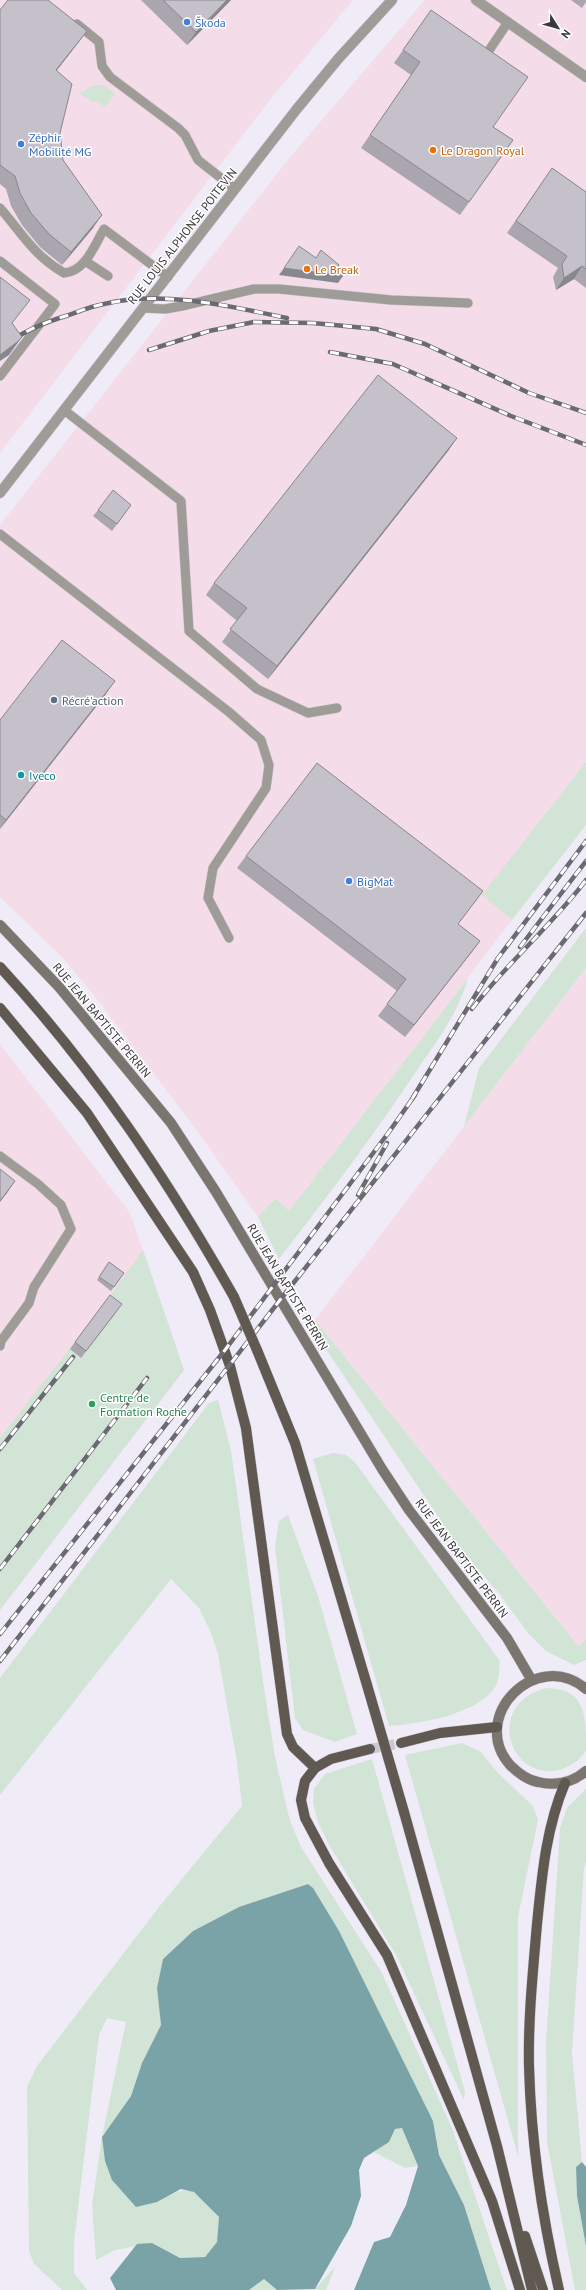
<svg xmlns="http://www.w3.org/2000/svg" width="586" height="2290" viewBox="0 0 586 2290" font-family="'PT Sans',sans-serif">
<rect width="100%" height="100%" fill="#efecf7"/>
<g fill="#f4dce8">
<polygon points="0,0 353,0 269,101 0,453"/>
<polygon points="425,0 586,0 586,762 483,895 512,920 289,1211 276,1198 258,1217 195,1128 93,994 62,957 0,897 0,525 291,156"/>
<polygon points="586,968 586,1639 579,1647 315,1320"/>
<polygon points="0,1044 130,1213 184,1370 0,1610"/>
</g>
<g fill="#d2e4d6">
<polygon points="100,85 104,85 115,94 105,107 96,100 93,102 80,94 90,87"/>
<polygon points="586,762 586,825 512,920 482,895"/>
<polygon points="586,928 586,968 464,1126 479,1068"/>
<path d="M468,978C459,1012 437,1041 417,1070C374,1135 327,1197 279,1259L258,1217L276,1198L289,1211Z"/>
<polygon points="143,1250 184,1370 0,1610 0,1438 106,1302"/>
<polygon points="315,1320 579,1647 586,1639 586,1660 574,1665 546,1651 528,1633 501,1596 456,1543 317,1336"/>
<path d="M218,1400L231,1450L265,1695L275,1757L290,1821L301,1847L382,1973L452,2128L507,2290H491L464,2205L439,2155L433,2121L308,1884L239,1907L193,1931L163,1959L157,1988L161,2025L142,2063L131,2096L102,2137L157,2202C194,2182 191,2188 219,2217L217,2242L205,2257L180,2258L152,2243L115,2250L96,2260L92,2205L102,2137L126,2022L107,2018L99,2035L74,2241V2273L87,2290H62L34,2264L29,2251L27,2087L37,2066L159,1907L242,1806L237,1762L218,1654L211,1633L199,1608L171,1579L0,1795V1678L209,1403Z"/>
<path d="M333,1453L346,1455L354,1461L500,1661C499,1671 500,1682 493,1690C473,1715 419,1724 389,1726L313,1459Z"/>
<polygon points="288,1515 318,1596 357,1734 335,1742 303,1730 295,1718 275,1546 279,1521"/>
<path d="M547,1688C586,1689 586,1715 586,1751C580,1760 570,1767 559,1770C507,1781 485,1702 547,1688Z"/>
<polygon points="462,1743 481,1752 498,1773 533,1806 538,1820 518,1917 518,2156 405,1755"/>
<polygon points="372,1759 465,2092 464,2100 396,1955 328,1843 318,1822 313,1803 314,1789 325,1774"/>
<polygon points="586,1789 586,1862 584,1868 572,2053 582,2162 576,2167 577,2196 586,2246 586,2290 575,2290 547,2142 546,2042 560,1828 567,1808"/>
<polygon points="402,2128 418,2166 405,2168 374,2152 389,2142 395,2129"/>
<polygon points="335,2267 326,2290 313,2290 315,2289"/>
<polygon points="264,2279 277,2290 249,2290"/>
</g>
<g fill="#7aa3a7">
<polygon points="308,1884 313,1888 339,1931 433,2121 439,2155 464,2205 491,2290 354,2290 374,2242 390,2237 406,2205 418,2166 402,2128 395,2129 389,2142 364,2158 359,2170 361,2196 351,2226 315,2289 277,2290 264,2279 249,2290 116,2290 110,2278 137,2244 152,2243 180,2258 205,2257 217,2242 219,2217 194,2192 181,2189 157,2202 136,2207 112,2180 105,2161 102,2137 131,2096 142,2063 161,2025 157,1988 163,1959 193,1931 239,1907"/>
<polygon points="582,2162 586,2167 586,2246 577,2196 576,2167"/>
</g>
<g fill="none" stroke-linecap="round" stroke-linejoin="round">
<polyline stroke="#cbc8d2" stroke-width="10" stroke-dasharray="10 5" stroke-linecap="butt" points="370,1749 401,1743"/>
<defs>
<g id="service">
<polyline points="77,24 99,42 102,66 110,77 178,128 185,135 198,160 235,189"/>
<polyline points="488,52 508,22"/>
<path d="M0,208C22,233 33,255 64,273C86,271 94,246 104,229L168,277"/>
<polyline points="0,261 55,304 0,376"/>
<polyline points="85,261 108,276"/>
<polyline points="143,308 165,309 182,306 254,289 279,289 391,300 468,303"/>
<polyline points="64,410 181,501 189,631 257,689 308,713 337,708"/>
<polyline points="0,534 229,712 261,740 269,765 266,788 213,868 208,898 229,938"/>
<polyline points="0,1156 38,1184 61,1205 71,1229 34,1287 29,1303 1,1341 0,1346"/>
</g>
<polyline id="minor" points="476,0 586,77"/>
<polyline id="tertiary" points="0,493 296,110 338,59 392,0"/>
<g id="secondary">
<polyline points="0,925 59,987 171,1123 216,1192 382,1469 409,1510 507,1638 531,1679"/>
<path d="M586,1689C536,1647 468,1717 510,1765C518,1773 527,1780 538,1782C555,1786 572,1783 586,1771"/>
</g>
<g id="primary">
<path d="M0,967C94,1069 166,1177 234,1297"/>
<polyline points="0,1008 87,1113 193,1272 210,1310 230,1366 246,1428 287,1734 293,1747 315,1768"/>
<polyline points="257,1350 295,1443 367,1685"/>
<polyline points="401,1743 440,1733 497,1727"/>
<polyline points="370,1749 331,1759 315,1768 305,1781 301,1800 305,1818 329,1863 387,1955 492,2201 520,2290"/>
<polyline points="404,1812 497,2146 532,2290"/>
<polyline points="525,2236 543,2290"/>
<path d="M559,2290C542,2217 531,2141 529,2066C528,2019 533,1971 537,1924C542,1875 546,1828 565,1783"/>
</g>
</defs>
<use href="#service" stroke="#cbc8d2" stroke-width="10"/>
<use href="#minor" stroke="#cbc8d2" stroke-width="11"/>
<use href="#tertiary" stroke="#cbc8d2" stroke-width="11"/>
<use href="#secondary" stroke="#cbc8d2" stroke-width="11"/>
<use href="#primary" stroke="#cbc8d2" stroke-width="11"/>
<use href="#service" stroke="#9f9c98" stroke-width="9"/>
<use href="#minor" stroke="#9f9c98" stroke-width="10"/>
<use href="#tertiary" stroke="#9f9c98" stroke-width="10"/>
<use href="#secondary" stroke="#7a756f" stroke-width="10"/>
<use href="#primary" stroke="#5f5952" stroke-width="10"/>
<defs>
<g id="rail">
<path d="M11,341C28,329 49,321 69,315C80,311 92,306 104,304C164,290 228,306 287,318"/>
<polyline points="149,350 209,331 254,322 313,323 376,329 425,344 529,393 586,413"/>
<polyline points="330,352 393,364 511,416 586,445"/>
<polyline points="520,947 586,861"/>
<path d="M472,1009C507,963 551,926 586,880"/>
<polyline points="412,1099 498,958 586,841"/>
<polyline points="358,1195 387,1143"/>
<polyline points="0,1449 73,1357"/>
<polyline points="0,1569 147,1378"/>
<polyline points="0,1634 225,1350 389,1132 415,1095"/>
<polyline points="0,1661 280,1300 586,913"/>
</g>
</defs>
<use href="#rail" stroke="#6c6a71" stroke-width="4.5"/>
<use href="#rail" stroke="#fff" stroke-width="3" stroke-dasharray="9" stroke-linecap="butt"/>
<defs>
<g id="primary-bridge">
<polyline points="234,1297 257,1350"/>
<polyline points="367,1685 404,1812"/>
</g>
</defs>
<use href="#primary-bridge" stroke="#cbc8d2" stroke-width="11" stroke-linecap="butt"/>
<use href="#primary-bridge" stroke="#5f5952" stroke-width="10"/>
</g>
<g fill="#a9a6af">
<polygon points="141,0 231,0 187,45"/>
<polygon points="571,0 586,0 586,2 582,8"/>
<polygon points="0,10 87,31 78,43 56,71 60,133 63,160 93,228 62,265 40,247 22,225 11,206 6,189 0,184"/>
<polygon points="431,10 493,127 513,140 460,215 361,148 411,75 394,63"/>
<polygon points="552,168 586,192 586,288 574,279 556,290 553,277 558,268 507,233"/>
<polygon points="457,438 448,451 268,679 222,642 237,621 206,595 214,583"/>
<polygon points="98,510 126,512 112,531 93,516"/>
<polygon points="106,694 0,829 0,720"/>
<polygon points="246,856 483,891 458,924 480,941 471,953 405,1037 378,1016 397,991 237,868"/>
<polygon points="109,1262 124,1273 111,1291 97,1280"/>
<polygon points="117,1311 81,1358 70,1349 75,1342"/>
</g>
<g fill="#89878e">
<polygon points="227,0 231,0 187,45 196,32"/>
<polygon points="87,31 78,43 47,83 56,70"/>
<polygon points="102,215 93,228 62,265 71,252"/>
<polygon points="582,266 574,279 556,290 564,278"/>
<polygon points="284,268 343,276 338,283 279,275"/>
<polygon points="22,337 9,355 0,361 0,355"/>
<polygon points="457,438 448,451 268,679 277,666"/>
<polygon points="115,681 106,694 0,829 6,820"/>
<polygon points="480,941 471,953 405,1037 414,1025"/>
<polygon points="15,1181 7,1193 0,1202 0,1201"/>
</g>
<g fill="#c4c1cb" stroke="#89878e">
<polygon points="8,0 48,0 87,31 56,70 72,84 60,133 63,160 102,215 71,252 49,234 31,213 20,193 15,176 0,165 0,10"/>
<polygon points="163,0 227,0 196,32"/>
<polygon points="431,10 528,77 493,127 513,140 469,202 370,135 420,62 403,50"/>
<polygon points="552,168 586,192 586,269 582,266 564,278 562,264 567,256 516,221"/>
<polygon points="299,246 316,258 321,250 339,265 335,271 343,276 284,268"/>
<polygon points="0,277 30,300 12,323 22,337 17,342 0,355"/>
<polygon points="378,375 457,438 277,666 230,629 247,608 214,583"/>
<polygon points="113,490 131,505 117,524 98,510"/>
<polygon points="62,640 115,681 6,820 0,815 0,720"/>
<polygon points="317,763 483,891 458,924 480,941 414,1025 387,1004 406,979 246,856"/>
<polygon points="0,1169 15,1181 0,1201"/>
<polygon points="109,1262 124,1273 114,1287 99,1277"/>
<polygon points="110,1295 122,1304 86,1351 75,1342"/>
</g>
<g fill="#3f7fe0" stroke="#fff" stroke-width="1.5">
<circle cx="187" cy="22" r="4"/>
<circle cx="21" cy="144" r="4"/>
<circle cx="349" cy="881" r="4"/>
</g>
<g fill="#e8710a" stroke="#fff" stroke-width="1.5">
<circle cx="433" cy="150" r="4"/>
<circle cx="307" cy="269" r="4"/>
</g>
<circle fill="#5c6f8a" stroke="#fff" stroke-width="1.5" cx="54" cy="700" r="4"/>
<circle fill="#0f9aa8" stroke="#fff" stroke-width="1.5" cx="21" cy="775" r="4"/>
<circle fill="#2e9e5b" stroke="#fff" stroke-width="1.5" cx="92" cy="1404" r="4"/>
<g text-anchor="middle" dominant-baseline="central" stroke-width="3" stroke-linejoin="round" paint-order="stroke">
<g font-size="12" fill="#366cbe" stroke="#fff" text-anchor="start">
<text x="195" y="22">Škoda</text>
<text x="29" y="137">Zéphir<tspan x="29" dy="14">Mobilité MG</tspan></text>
<text x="357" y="881">BigMat</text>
</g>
<g font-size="12" fill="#c56008" stroke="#fff" text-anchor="start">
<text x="441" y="150">Le Dragon Royal</text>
<text x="315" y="269">Le Break</text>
</g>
<g font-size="12" fill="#3a383d" stroke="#fff">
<text transform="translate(182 236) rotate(-52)">RUE LOUIS ALPHONSE POITEVIN</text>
<text transform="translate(102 1020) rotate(50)">RUE JEAN BAPTISTE PERRIN</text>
<text transform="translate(288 1287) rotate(59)">RUE JEAN BAPTISTE PERRIN</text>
<text transform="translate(462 1558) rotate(53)">RUE JEAN BAPTISTE PERRIN</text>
</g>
<g font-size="12" fill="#4e5e75" stroke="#fff" text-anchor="start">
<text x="62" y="700">Récré'action</text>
</g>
<g font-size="12" fill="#0d838f" stroke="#fff" text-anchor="start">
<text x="29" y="775">Iveco</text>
</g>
<g font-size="12" fill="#27864d" stroke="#fff" text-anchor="start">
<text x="100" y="1397">Centre de<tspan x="100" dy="14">Formation Roche</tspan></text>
</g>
</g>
<g transform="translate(558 28) rotate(127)" stroke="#ffffff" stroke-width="3" paint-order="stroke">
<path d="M0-3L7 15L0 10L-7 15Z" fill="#3a383d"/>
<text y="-6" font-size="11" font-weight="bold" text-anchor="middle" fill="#3a383d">N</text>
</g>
</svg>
